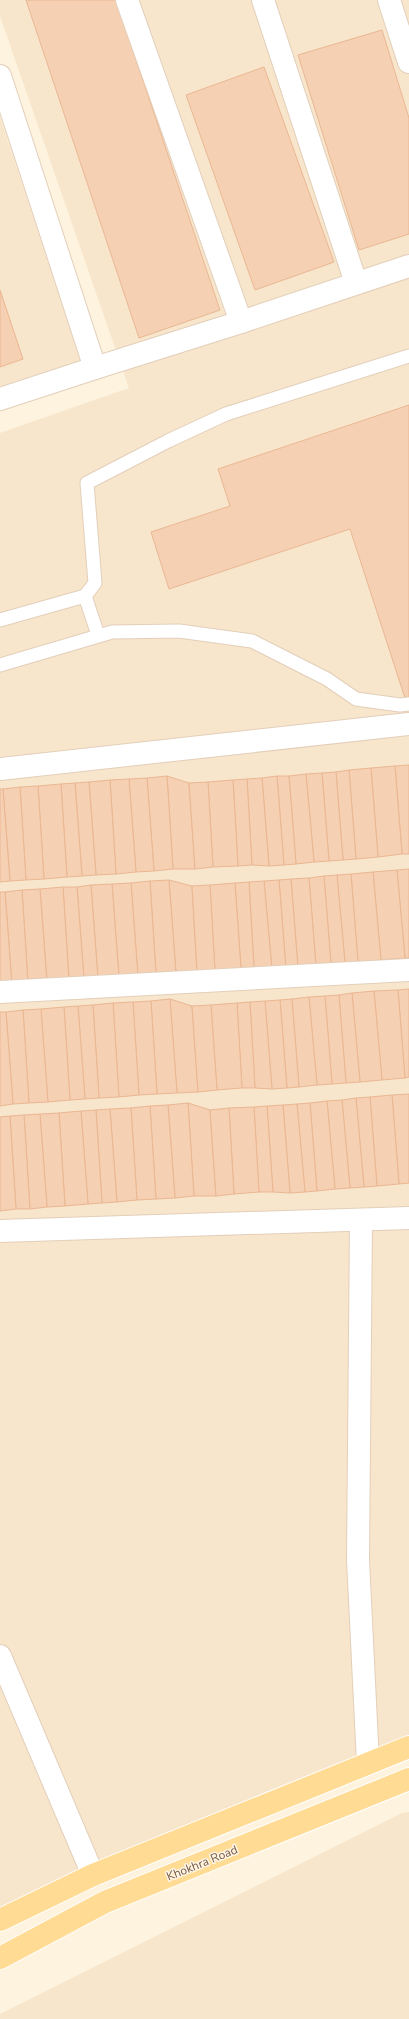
<svg xmlns="http://www.w3.org/2000/svg" width="409" height="2019" viewBox="0 0 409 2019" font-family="'Nunito Sans',sans-serif">
<rect width="100%" height="100%" fill="#fef3de"/>
<g fill="#f7e5cc">
<polygon points="0,0 409,0 409,1739 0,1916 0,433 129,388 0,16"/>
<polygon points="0,117 81,361 0,388"/>
<polygon points="409,1812 409,2019 0,2019 0,2014 402,1813"/>
</g>
<g fill="#f6d0b3" stroke="#eab792">
<polygon points="26,0 116,0 220,310 139,338"/>
<polygon points="382,30 409,118 409,234 359,250 298,55"/>
<polygon points="264,67 334,262 255,290 186,95"/>
<polygon points="0,290 23,359 0,367"/>
<polygon points="409,405 409,697 405,698 350,529 169,589 151,532 230,506 218,469"/>
<polygon points="409,765 409,854 402,854 395,766"/>
<polygon points="395,766 402,854 378,857 371,768"/>
<polygon points="371,768 378,857 356,859 349,770"/>
<polygon points="349,770 356,859 343,860 336,772"/>
<polygon points="336,772 343,860 329,861 322,773"/>
<polygon points="322,773 329,861 314,862 306,774"/>
<polygon points="306,774 314,862 296,864 289,776"/>
<polygon points="167,776 189,783 195,869 173,869"/>
<polygon points="167,776 173,869 154,871 147,778"/>
<polygon points="277,776 289,776 296,864 284,865"/>
<polygon points="277,776 284,865 269,866 262,778"/>
<polygon points="147,778 154,871 136,872 129,779"/>
<polygon points="262,778 269,866 252,865 247,779"/>
<polygon points="129,779 136,872 116,874 110,780"/>
<polygon points="247,779 252,865 238,866 233,780"/>
<polygon points="110,780 116,874 96,875 89,782"/>
<polygon points="233,780 238,866 213,867 208,782"/>
<polygon points="89,782 96,875 82,876 75,783"/>
<polygon points="208,782 213,867 195,869 189,783"/>
<polygon points="75,783 82,876 67,877 61,784"/>
<polygon points="61,784 67,877 44,879 38,786"/>
<polygon points="38,786 44,879 26,880 20,787"/>
<polygon points="20,787 26,880 10,881 3,789"/>
<polygon points="0,789 3,789 10,881 0,882"/>
<polygon points="409,869 409,958 405,958 397,870"/>
<polygon points="397,870 405,958 381,960 373,872"/>
<polygon points="373,872 381,960 358,962 351,874"/>
<polygon points="351,874 358,962 345,963 337,875"/>
<polygon points="337,875 345,963 331,964 324,876"/>
<polygon points="324,876 331,964 316,966 309,878"/>
<polygon points="309,878 316,966 298,968 291,879"/>
<polygon points="291,879 298,968 286,969 279,880"/>
<polygon points="169,880 192,886 197,972 176,973"/>
<polygon points="169,880 176,973 156,974 150,881"/>
<polygon points="279,880 286,969 272,969 264,881"/>
<polygon points="150,881 156,974 138,976 131,883"/>
<polygon points="264,881 272,969 254,968 249,882"/>
<polygon points="249,882 254,968 241,969 235,883"/>
<polygon points="131,883 138,976 119,977 112,884"/>
<polygon points="235,883 241,969 215,971 210,885"/>
<polygon points="112,884 119,977 98,979 91,885"/>
<polygon points="91,885 98,979 84,979 77,887"/>
<polygon points="210,885 215,971 197,972 192,886"/>
<polygon points="63,887 77,887 84,979 69,980"/>
<polygon points="63,887 69,980 47,982 40,889"/>
<polygon points="40,889 47,982 28,983 22,890"/>
<polygon points="22,890 28,983 12,985 5,892"/>
<polygon points="0,892 5,892 12,985 0,986"/>
<polygon points="409,989 409,1077 405,1078 398,990"/>
<polygon points="398,990 405,1078 382,1080 374,991"/>
<polygon points="374,991 382,1080 360,1082 352,993"/>
<polygon points="352,993 360,1082 346,1083 339,995"/>
<polygon points="339,995 346,1083 332,1084 325,996"/>
<polygon points="325,996 332,1084 317,1085 309,997"/>
<polygon points="309,997 317,1085 299,1087 292,999"/>
<polygon points="170,999 192,1006 198,1092 177,1093"/>
<polygon points="170,999 177,1093 157,1094 151,1001"/>
<polygon points="292,999 299,1087 287,1088 280,1000"/>
<polygon points="280,1000 287,1088 272,1089 265,1001"/>
<polygon points="151,1001 157,1094 139,1095 133,1002"/>
<polygon points="265,1001 272,1089 255,1088 250,1002"/>
<polygon points="133,1002 139,1095 119,1097 113,1003"/>
<polygon points="250,1002 255,1088 242,1088 237,1003"/>
<polygon points="113,1003 119,1097 99,1098 93,1005"/>
<polygon points="237,1003 242,1088 217,1090 211,1005"/>
<polygon points="93,1005 99,1098 85,1099 78,1006"/>
<polygon points="211,1005 217,1090 198,1092 192,1006"/>
<polygon points="78,1006 85,1099 70,1100 64,1007"/>
<polygon points="64,1007 70,1100 48,1102 41,1009"/>
<polygon points="41,1009 48,1102 29,1103 23,1010"/>
<polygon points="23,1010 29,1103 13,1104 6,1012"/>
<polygon points="0,1012 6,1012 13,1104 0,1106"/>
<polygon points="409,1094 409,1183 399,1184 392,1095"/>
<polygon points="392,1095 399,1184 377,1186 370,1097"/>
<polygon points="370,1097 377,1186 364,1187 356,1098"/>
<polygon points="356,1098 364,1187 350,1188 342,1100"/>
<polygon points="342,1100 350,1188 335,1189 327,1101"/>
<polygon points="327,1101 335,1189 317,1191 310,1103"/>
<polygon points="188,1103 210,1110 216,1196 194,1196"/>
<polygon points="188,1103 194,1196 175,1198 168,1105"/>
<polygon points="310,1103 317,1191 305,1192 297,1104"/>
<polygon points="297,1104 305,1192 290,1193 283,1105"/>
<polygon points="168,1105 175,1198 156,1199 150,1106"/>
<polygon points="283,1105 290,1193 273,1192 267,1106"/>
<polygon points="150,1106 156,1199 137,1200 131,1108"/>
<polygon points="267,1106 273,1192 259,1192 254,1107"/>
<polygon points="254,1107 259,1192 234,1194 229,1108"/>
<polygon points="131,1108 137,1200 117,1202 110,1109"/>
<polygon points="229,1108 234,1194 216,1196 210,1110"/>
<polygon points="110,1109 117,1202 102,1203 96,1110"/>
<polygon points="96,1110 102,1203 88,1204 81,1111"/>
<polygon points="81,1111 88,1204 65,1206 59,1113"/>
<polygon points="59,1113 65,1206 47,1207 40,1114"/>
<polygon points="40,1114 47,1207 30,1209 24,1115"/>
<polygon points="24,1115 30,1209 16,1209 10,1116"/>
<polygon points="10,1116 16,1209 0,1211 0,1117"/>
</g>
<g fill="none" stroke-linecap="round" stroke-linejoin="round">
<defs>
<g id="lane">
<polyline points="85,596 98,635"/>
<polyline points="0,620 85,596 95,583 87,483 168,441 226,414 409,356"/>
<polyline points="0,665 112,632 179,631 252,641 327,679 356,699 400,705 409,704"/>
</g>
<g id="street">
<polyline points="127,0 241,322"/>
<polyline points="263,0 356,283"/>
<polyline points="389,0 409,62"/>
<polyline points="0,76 95,368 0,399"/>
<polyline points="95,368 241,322 409,266"/>
<polyline points="0,769 409,724"/>
<polyline points="0,992 409,970"/>
<polyline points="361,1220 358,1560 368,1763"/>
<polyline points="0,1231 409,1218"/>
<polyline points="0,1656 93,1875"/>
</g>
<g id="primary">
<polyline points="0,1920 93,1875 409,1747"/>
<polyline points="0,1958 105,1902 409,1779"/>
</g>
</defs>
<use href="#lane" stroke="#e3cfba" stroke-width="15"/>
<use href="#street" stroke="#e3cfba" stroke-width="24"/>
<use href="#primary" stroke="#fff" stroke-width="24"/>
<use href="#lane" stroke="#fff" stroke-width="13"/>
<use href="#street" stroke="#fff" stroke-width="22"/>
<use href="#primary" stroke="#ffdb94" stroke-width="22"/>
</g>
<g text-anchor="middle" dominant-baseline="central" stroke-width="3" stroke-linejoin="round" paint-order="stroke">
<g font-size="12" fill="#765844" stroke="#fff6e6">
<text transform="translate(202 1863) rotate(-22)">Khokhra Road</text>
</g>
</g>
</svg>
